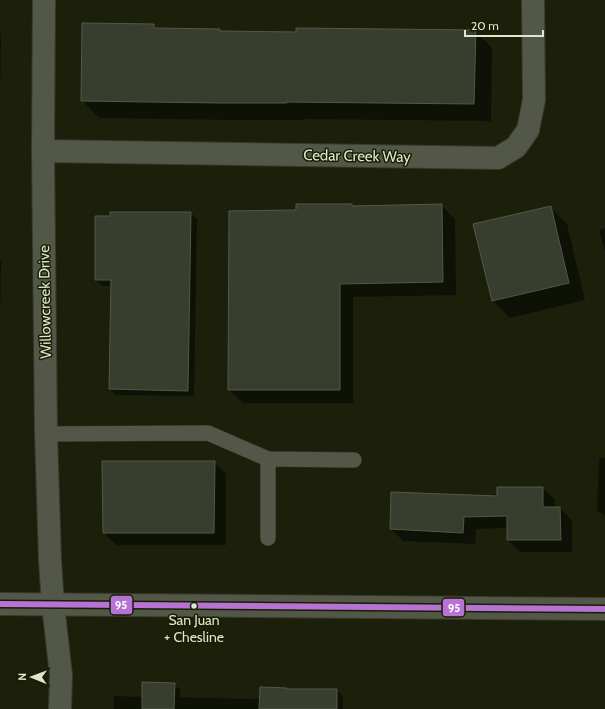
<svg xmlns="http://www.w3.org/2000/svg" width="605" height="709" viewBox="0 0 605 709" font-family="Cabin,sans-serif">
<rect width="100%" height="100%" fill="#1c200b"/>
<g fill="#0007">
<polygon points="154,25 158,29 220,30 221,32 297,33 475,31 492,48 491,121 304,119 304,120 237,120 99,118 82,100"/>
<polygon points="0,33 1,35 0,100"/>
<polygon points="441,205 455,219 456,295 353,297 353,403 243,403 229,390 297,211 353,207"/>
<polygon points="550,207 567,224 585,300 510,318 493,301"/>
<polygon points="111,213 191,213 197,219 194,396 116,395 110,389 112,286 102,286 96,280"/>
<polygon points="605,228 605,252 599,230"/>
<polygon points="0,260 1,261 0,322"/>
<polygon points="599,458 605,458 605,516 597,510"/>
<polygon points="214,462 226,474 226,545 116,545 104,533"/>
<polygon points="543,488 555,500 555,508 560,508 572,520 572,552 520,552 508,540 508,528 476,529 475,544 403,541 391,529 498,497"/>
<polygon points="174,684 180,690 180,697 202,698 260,699 286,689 337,690 343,696 343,709 114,709 114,696 143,697"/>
</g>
<g fill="#383e2e" stroke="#525949">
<polygon points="82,23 154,24 154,28 220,29 220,31 296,32 296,28 476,30 474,104 287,102 287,103 219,103 81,101"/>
<polygon points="296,204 352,204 352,206 442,204 443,282 340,284 340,390 228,390 229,211 296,210"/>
<polygon points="551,206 569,283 492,301 473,224"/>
<polygon points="110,212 191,212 188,391 109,389 111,280 95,280 95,216 110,216"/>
<polygon points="102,461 215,461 214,533 103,533"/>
<polygon points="497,487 543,487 543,507 560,507 561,540 507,540 507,516 464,517 463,533 390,529 391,492 497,496"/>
<polygon points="142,682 175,683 174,709 142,709"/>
<polygon points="260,687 287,688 287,689 337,689 337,709 259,709"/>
</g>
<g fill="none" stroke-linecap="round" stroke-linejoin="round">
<defs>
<g id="service">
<polyline points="46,434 208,433 268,459 354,460"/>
<polyline points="268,538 268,459"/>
</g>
<g id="minor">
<polyline points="44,0 43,151 46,434 50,560 53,605 61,675 60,709"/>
<polyline points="43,151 498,158 516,147 528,130 534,100 533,0"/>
</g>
<polyline id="secondary" points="0,604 605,609"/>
</defs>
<use href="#service" stroke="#373a2c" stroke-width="16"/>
<use href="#minor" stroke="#373a2c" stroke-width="24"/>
<use href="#secondary" stroke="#373a2c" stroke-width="24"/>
<use href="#service" stroke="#535748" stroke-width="15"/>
<use href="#minor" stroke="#535748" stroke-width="22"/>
<use href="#secondary" stroke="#535748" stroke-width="22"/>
<defs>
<polyline id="bus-1" points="0,604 605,609"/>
</defs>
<use href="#bus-1" stroke="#181e00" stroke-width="9"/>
<use href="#bus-1" stroke="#b673d3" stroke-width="6"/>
</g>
<circle fill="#dfe5d0" stroke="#181e00" stroke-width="1.5" cx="194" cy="606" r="3.5"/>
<g text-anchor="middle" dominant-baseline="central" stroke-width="3" stroke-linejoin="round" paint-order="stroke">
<g font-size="14" fill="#dfe5d0" stroke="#181e00">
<text x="194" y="620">San Juan<tspan x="194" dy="17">+ Chesline</tspan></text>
</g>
<g font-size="15" fill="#dfe5d0" stroke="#181e00">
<text transform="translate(357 156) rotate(1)">Cedar Creek Way</text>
<text transform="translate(45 302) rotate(-91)">Willowcreek Drive</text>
</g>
</g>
<g stroke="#181e00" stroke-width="1.5">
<rect x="110" y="595" width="23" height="20" rx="4" fill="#b673d3"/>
<rect x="442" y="598" width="23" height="19" rx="4" fill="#b673d3"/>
</g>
<g font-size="11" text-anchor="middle" font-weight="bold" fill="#fff">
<text x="121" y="609">95</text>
<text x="454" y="612">95</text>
</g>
<g transform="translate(32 677) rotate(271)" stroke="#181e00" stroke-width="3" paint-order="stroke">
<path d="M0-3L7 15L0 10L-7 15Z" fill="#dfe5d0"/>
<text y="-6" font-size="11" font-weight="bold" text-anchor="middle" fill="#dfe5d0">N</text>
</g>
<path d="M465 30v6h78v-6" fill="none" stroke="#dfe5d0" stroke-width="2"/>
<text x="471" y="30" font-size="12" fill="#dfe5d0" stroke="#181e00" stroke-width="3" paint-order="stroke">20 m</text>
</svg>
